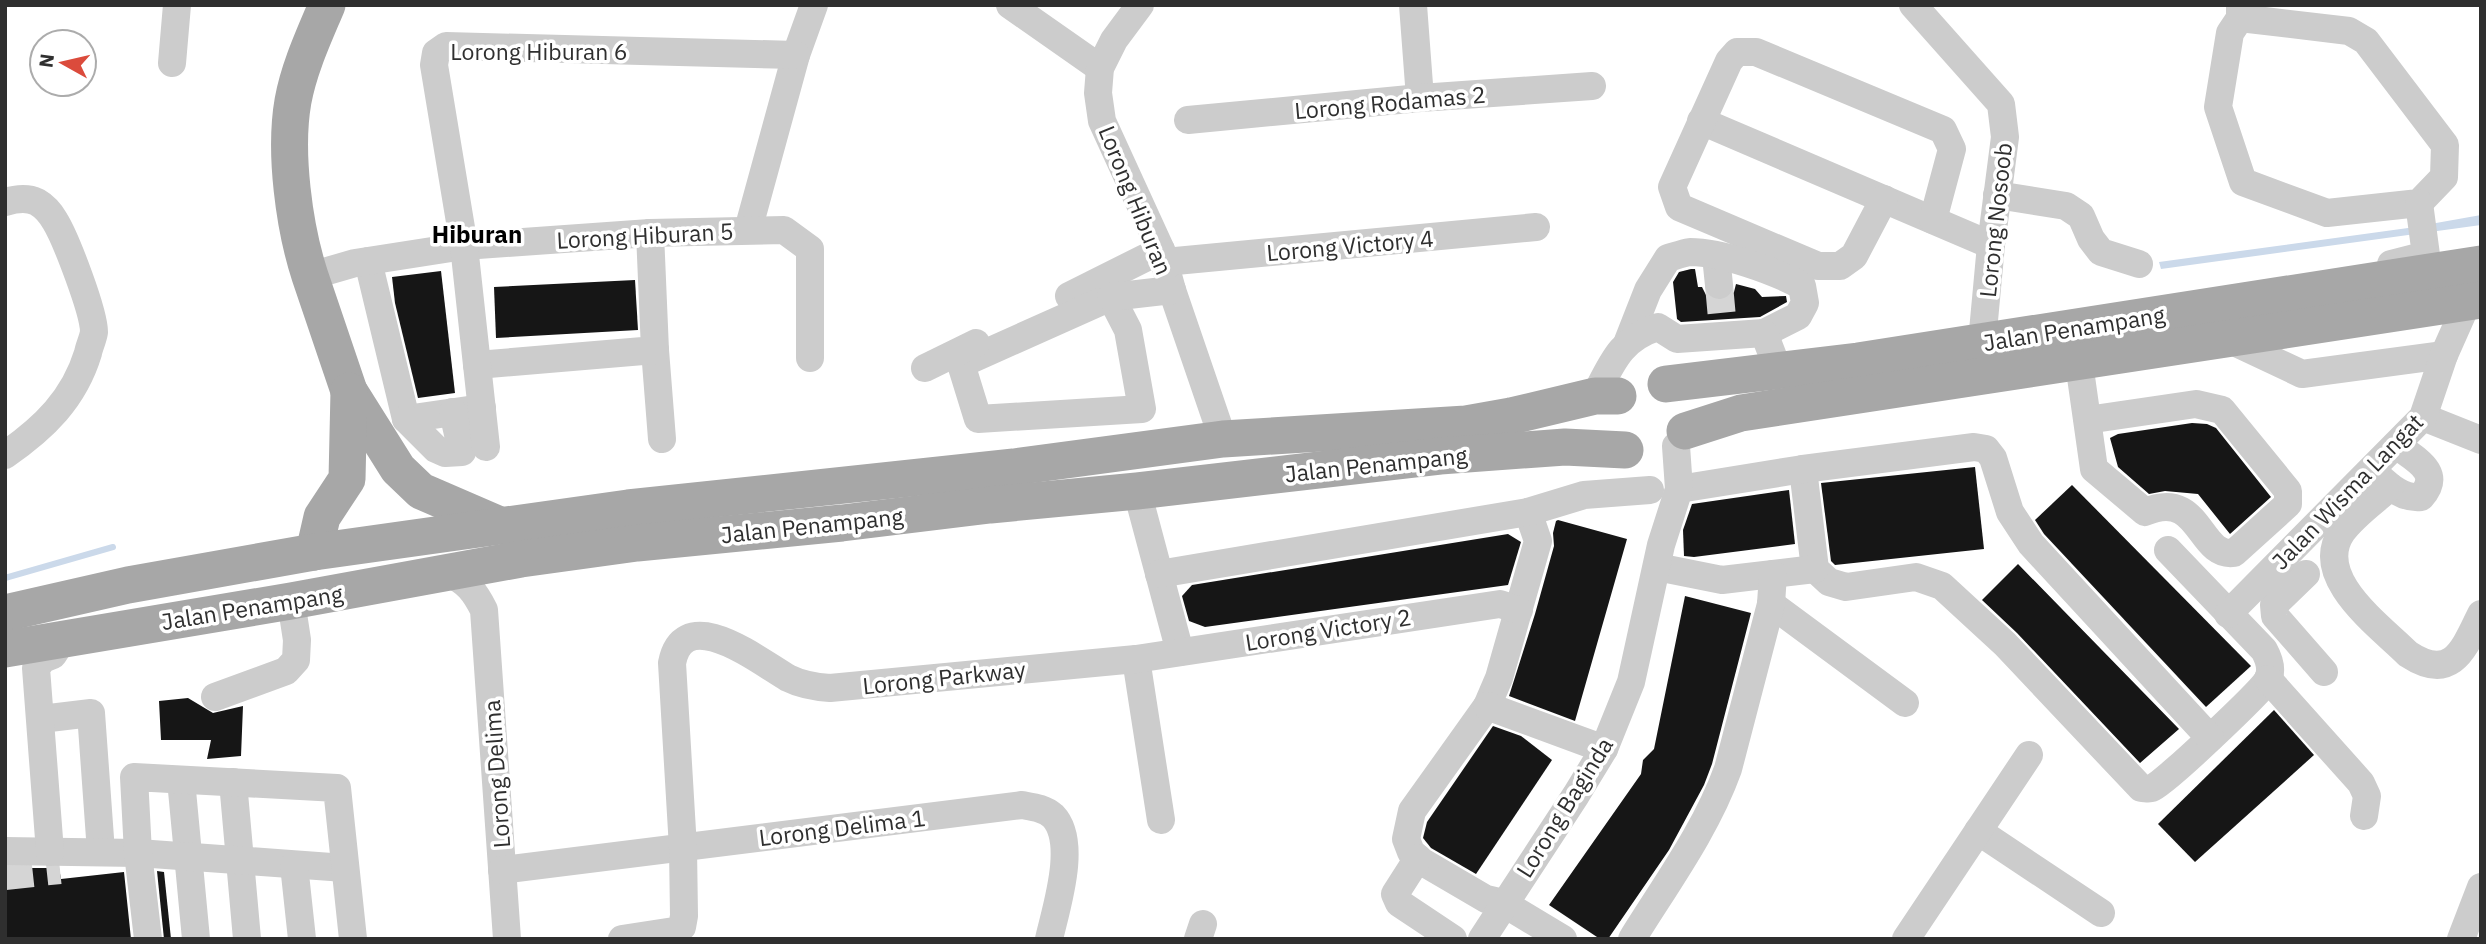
<svg xmlns="http://www.w3.org/2000/svg" width="2486" height="944" viewBox="0 0 2486 944" font-family="'IBM Plex Sans',sans-serif">
<rect width="100%" height="100%" fill="#fff"/>
<polygon fill="#cbd9ea" points="2481,215 2481,225 2161,269 2159,262 2408,228"/>
<g fill="none" stroke-linecap="round" stroke-linejoin="round">
<polyline stroke="#cbd9ea" stroke-width="6" points="5,578 113,547"/>
</g>
<g fill="#161616">
<polygon points="1691,269 1695,269 1698,287 1702,287 1706,295 1713,300 1720,302 1728,299 1734,292 1736,284 1755,289 1762,297 1786,296 1787,302 1760,317 1681,322 1677,319 1673,282 1679,272"/>
<polygon points="441,271 455,393 418,398 395,303 392,277"/>
<polygon points="635,280 638,330 496,338 494,287"/>
<polygon points="2192,423 2207,424 2216,428 2271,497 2230,534 2198,494 2165,491 2149,494 2118,467 2110,438 2118,434"/>
<polygon points="1975,467 1984,549 1835,565 1831,561 1821,483"/>
<polygon points="2072,485 2251,666 2206,707 2044,534 2035,520"/>
<polygon points="1789,490 1795,544 1694,557 1684,556 1683,530 1692,504"/>
<polygon points="1558,520 1627,539 1575,721 1509,696 1535,614 1554,546 1553,533 1556,521"/>
<polygon points="1508,534 1521,542 1508,585 1205,627 1189,621 1182,596 1192,585"/>
<polygon points="2018,564 2179,729 2140,763 2017,633 1982,600"/>
<polygon points="1685,596 1751,613 1712,764 1704,785 1669,850 1608,939 1600,939 1549,905 1641,774 1643,760 1654,749"/>
<polygon points="188,698 213,713 243,706 241,756 207,759 211,740 161,740 159,701"/>
<polygon points="2274,710 2314,755 2195,862 2158,824"/>
<polygon points="1493,726 1521,736 1552,760 1476,874 1431,848 1423,838 1427,822"/>
<polygon points="5,868 59,868 61,879 124,872 131,939 5,939"/>
<polygon points="157,871 164,872 171,939 164,939"/>
</g>
<g fill="none" stroke-linecap="round" stroke-linejoin="round">
<g stroke="#d5d5d5" stroke-width="28" stroke-dasharray="28 14" stroke-linecap="butt">
<polyline points="1719,285 1723,329"/>
<polyline points="5,876 60,870"/>
</g>
<g stroke="#ccc" stroke-width="28">
<polyline points="1010,5 1100,68"/>
<polyline points="1140,5 1114,40 1100,68 1098,93 1102,121 1161,250 1172,290 1223,439"/>
<polyline points="1413,5 1420,98"/>
<polyline points="1913,5 2001,104 2005,137 1991,245 1982,342"/>
<polyline points="2240,18 2349,31 2366,41 2445,145 2444,177 2419,203 2327,213 2243,182 2218,107 2230,33 2240,18 2240,5"/>
<polyline points="172,63 177,5"/>
<polyline points="1188,120 1420,98 1592,86"/>
<polyline points="1701,121 1991,245"/>
<polyline points="1997,195 2066,206 2081,216 2091,239 2101,252 2139,264"/>
<polyline points="1884,199 1854,256 1840,266 1818,266 1679,207 1672,187 1729,61 1737,52 1756,52 1943,130 1952,149 1933,220"/>
<path d="M5,202C15,199 27,197 37,202C44,206 51,214 55,221C66,239 94,312 94,332C93,339 89,347 88,353C74,399 44,428 5,455"/>
<polyline points="748,230 796,55 814,5"/>
<polyline points="1716,256 1719,285"/>
<polyline points="368,261 406,419 482,408"/>
<polyline points="1165,262 1536,227"/>
<polyline points="2391,264 2426,255 2419,203"/>
<polyline points="310,276 355,263 464,246 650,233 784,230 810,249 810,358"/>
<polyline points="1069,296 1161,250"/>
<polygon points="1111,297 1128,330 1142,409 978,419 961,364"/>
<polyline points="1111,297 1172,290"/>
<polyline points="2228,339 2302,374 2444,355"/>
<path d="M1628,341L1648,290L1668,258C1675,256 1683,253 1690,252C1722,252 1775,271 1802,286L1805,303L1798,316L1764,333"/>
<polyline points="655,350 662,439"/>
<path d="M2079,363L2094,469L2145,512C2201,488 2198,558 2234,553L2288,504V491L2222,410L2196,404L2087,420"/>
<polyline points="477,365 655,350 650,233"/>
<polyline points="925,368 976,343"/>
<path d="M1595,396C1612,363 1620,339 1658,327L1677,339L1764,333L1779,372"/>
<polyline points="2423,417 2481,440"/>
<polyline points="406,419 436,449 445,453 462,452 453,412"/>
<polyline points="486,447 464,246 434,65 436,53 446,46 796,55"/>
<path d="M1803,469L1815,569L1829,582L1846,587L1916,577L1942,586L2005,644L2141,788C2145,788 2149,789 2152,788C2163,785 2259,693 2267,681C2273,671 2269,659 2264,650L2168,550"/>
<path d="M2376,474C2389,486 2402,499 2421,497C2443,472 2416,460 2396,445"/>
<path d="M2390,487C2375,501 2354,515 2342,532C2311,577 2379,625 2408,654C2452,683 2464,649 2481,614"/>
<polyline points="1679,489 1803,469 1974,447 1986,449 1993,458 2010,512 2031,544 2210,738"/>
<polyline points="1137,491 1180,652"/>
<polyline points="1528,512 1538,541 1499,678 1487,706 1412,811 1406,839 1411,852 1421,861 1486,899 1503,903 1563,939"/>
<polyline points="1657,567 1722,580 1815,569"/>
<path d="M448,573C467,581 475,592 484,610L507,939"/>
<polyline points="1159,574 1528,512 1584,495 1650,490"/>
<polyline points="2306,574 2274,605 2275,616 2324,672"/>
<polyline points="1771,604 1905,703"/>
<polyline points="2228,614 2423,417 2444,355 2468,301"/>
<polyline points="1136,659 1161,820"/>
<polyline points="2268,679 2361,783 2367,796 2364,816"/>
<polyline points="215,697 286,671 296,660 297,640 291,601"/>
<polyline points="1487,706 1604,749"/>
<polyline points="41,719 91,713 101,852"/>
<polyline points="181,780 196,939"/>
<polyline points="233,782 247,939"/>
<polyline points="1978,831 2101,913"/>
<polyline points="5,851 138,853 345,868"/>
<polyline points="50,852 36,668 43,659 53,655 64,638"/>
<polyline points="1418,858 1395,894 1399,903 1453,939"/>
<polyline points="294,865 302,939"/>
<path d="M502,870L1022,805C1033,807 1044,808 1053,816C1078,842 1056,908 1049,939"/>
<polyline points="148,939 138,853 134,777 337,788 353,939"/>
<path d="M622,939L674,931L682,927L684,916L683,848L672,663C684,601 760,662 788,678C802,685 815,687 830,688L1136,659L1500,604L1519,610"/>
<polyline points="1198,939 1203,924"/>
<polyline points="1482,939 1576,795 1604,749 1631,682 1661,545 1679,489 1676,446"/>
<path d="M1632,939C1666,884 1706,830 1728,769L1771,604L1773,574"/>
<polyline points="1906,939 2029,755"/>
<polyline points="2461,939 2481,887"/>
</g>
<g stroke="#a7a7a7" stroke-width="37">
<path d="M327,5C314,36 299,68 293,101C284,152 294,227 310,276L349,391L398,469L421,491L502,526"/>
<polyline points="1666,384 1858,361 2481,264"/>
<polyline points="1685,431 1741,413 2481,300"/>
<polyline points="314,552 322,517 347,479 349,391"/>
<polyline points="5,613 128,585 314,552 628,508 1014,467 1223,439 1466,424 1511,416 1595,396 1618,396"/>
<polyline points="5,649 291,601 521,559 637,543 842,523 990,505 1137,491 1440,456 1565,447 1625,450"/>
</g>
</g>
<g text-anchor="middle" dominant-baseline="central" stroke-width="7" stroke-linejoin="round" paint-order="stroke">
<g font-size="23" fill="#2f2f2f" stroke="#fff">
<text x="539" y="51">Lorong Hiburan 6</text>
<text transform="translate(1390 102) rotate(-5)">Lorong Rodamas 2</text>
<text transform="translate(1136 200) rotate(68)">Lorong Hiburan</text>
<text transform="translate(1995 220) rotate(-84)">Lorong Nosoob</text>
<text transform="translate(645 235) rotate(-3)">Lorong Hiburan 5</text>
<text transform="translate(1350 245) rotate(-5)">Lorong Victory 4</text>
<text transform="translate(2074 328) rotate(-9)">Jalan Penampang</text>
<text transform="translate(1376 464) rotate(-6)">Jalan Penampang</text>
<text transform="translate(2347 491) rotate(-46)">Jalan Wisma Langat</text>
<text transform="translate(812 525) rotate(-6)">Jalan Penampang</text>
<text transform="translate(252 607) rotate(-9)">Jalan Penampang</text>
<text transform="translate(1328 629) rotate(-9)">Lorong Victory 2</text>
<text transform="translate(944 677) rotate(-6)">Lorong Parkway</text>
<text transform="translate(496 774) rotate(-94)">Lorong Delima</text>
<text transform="translate(1564 807) rotate(-58)">Lorong Baginda</text>
<text transform="translate(842 827) rotate(-7)">Lorong Delima 1</text>
</g>
<g font-size="24" font-weight="bold" fill="#000" stroke="#fff">
<text x="477" y="234">Hiburan</text>
</g>
</g>
<rect width="2486" height="944" fill="none" stroke="#2f2f2f" stroke-width="14"/>
<g transform="translate(63 63) rotate(278)"><circle r="33" fill="#ffffff" stroke="#acacac" stroke-width="2"/>
<path d="M0-5L12 26L0 18L-12 26Z" fill="#db4b3c"/>
<text y="-10" font-size="19" font-weight="bold" text-anchor="middle" fill="#2f2f2f">N</text>
</g>
</svg>
